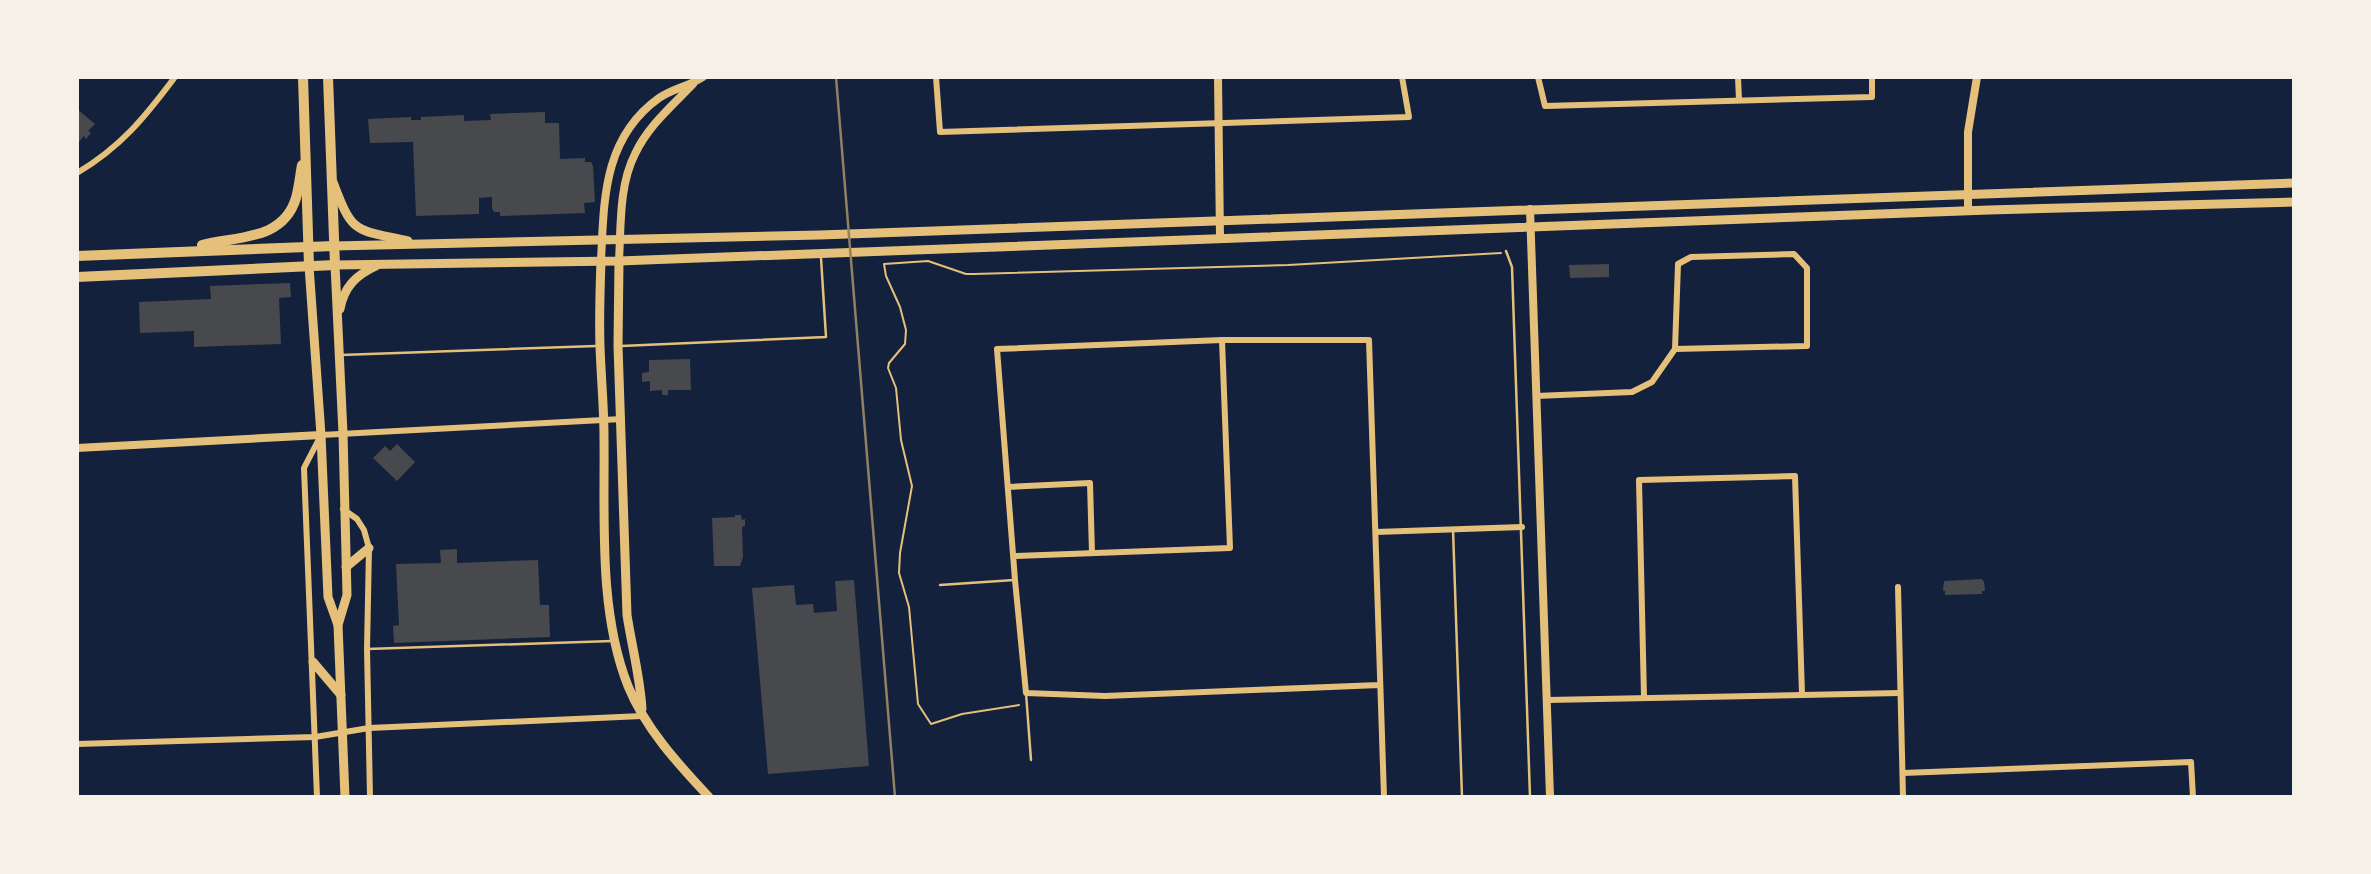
<svg xmlns="http://www.w3.org/2000/svg" width="2371" height="874" viewBox="0 0 2371 874" font-family="'Crimson Pro',serif">
<rect width="100%" height="100%" fill="#14213d"/>
<g fill="#48494c">
<polygon points="77,109 95,124 88,131 91,133 86,139 84,136 77,144"/>
<polygon points="545,112 545,123 559,123 560,159 585,158 585,162 591,162 593,166 595,202 584,203 585,213 500,216 500,212 494,212 492,208 492,197 479,198 479,214 416,216 413,142 370,143 368,119 411,117 411,120 421,120 421,117 464,115 464,121 491,120 490,114"/>
<polygon points="1609,264 1609,277 1570,278 1569,265"/>
<polygon points="290,283 291,297 279,298 281,344 194,347 194,331 140,333 139,302 211,299 210,286"/>
<polygon points="690,359 691,390 668,390 668,395 662,395 662,390 650,391 650,381 642,382 642,373 649,372 649,360"/>
<polygon points="397,444 415,462 397,481 373,458 385,446 390,451"/>
<polygon points="735,515 741,515 742,520 745,519 745,526 742,527 743,557 740,566 714,566 712,518 735,517"/>
<polygon points="457,549 457,563 538,560 540,605 549,605 550,637 394,643 393,626 399,625 396,564 441,563 440,550"/>
<polygon points="1982,579 1984,582 1985,591 1982,591 1982,594 1945,595 1945,591 1943,591 1944,581"/>
<polygon points="854,580 869,766 768,774 752,588 794,585 796,605 813,604 814,613 837,611 835,581"/>
</g>
<g fill="none" stroke-linecap="round" stroke-linejoin="round">
<polyline stroke="#e5c07b" stroke-width="2" points="1019,705 962,714 931,724 918,704 909,607 899,573 900,553 912,486 901,440 896,388 888,368 889,363 905,344 906,330 900,307 886,276 884,264 928,261 966,274 974,274 1288,265 1501,253"/>
<g stroke="#e5c07b" stroke-width="2.5">
<polyline points="1506,251 1512,267 1530,797"/>
<polyline points="621,346 826,337 821,258"/>
<polyline points="341,355 596,346"/>
<polyline points="1453,529 1462,797"/>
<polyline points="940,585 1014,580"/>
<polyline points="367,649 612,641"/>
<polyline points="1026,693 1031,760"/>
</g>
<g stroke="#e5c07b" stroke-width="6">
<polyline points="936,77 940,132 1409,117 1402,77"/>
<polyline points="1538,77 1545,106 1872,97 1872,77"/>
<polyline points="1738,77 1739,100"/>
<path d="M77,173C121,147 145,117 175,77"/>
<polyline points="1536,396 1632,392 1652,382 1675,349 1678,264 1691,257 1794,254 1807,268 1807,346 1675,349"/>
<polyline points="1008,487 1090,483 1092,553"/>
<polyline points="343,509 357,519 364,530 369,548 367,649 370,797"/>
<polyline points="1376,532 1522,527"/>
<polyline points="1014,556 1230,548 1222,340"/>
<polyline points="1898,587 1903,797"/>
<polyline points="1379,685 1105,696 1026,693 1015,580 997,349 1222,340 1369,340 1384,797"/>
<polyline points="1644,697 1639,480 1795,476 1802,694"/>
<polyline points="1547,700 1900,693"/>
<polyline points="77,744 315,737 369,728 642,716"/>
<polyline points="1903,773 2191,762 2193,797"/>
<polyline points="317,797 304,468 321,435 622,419"/>
</g>
<g stroke="#e5c07b" stroke-width="8">
<polyline points="1218,77 1220,238"/>
<polyline points="1530,209 1550,797"/>
<polyline points="1968,211 1968,132 1977,77"/>
<path d="M601,261C604,200 603,138 659,98C672,89 689,86 703,77"/>
<path d="M619,261C621,226 619,185 635,154C648,126 672,106 693,84"/>
<polyline points="77,448 321,435"/>
</g>
<g stroke="#e5c07b" stroke-width="9">
<path d="M333,182C353,235 354,229 408,241"/>
<polyline points="334,246 820,235 2294,183"/>
<path d="M601,261C600,289 599,318 600,346C601,377 604,407 604,437C605,516 598,611 628,686C645,728 678,764 709,797"/>
<path d="M619,261L618,346L627,615C632,647 640,677 642,709"/>
<polyline points="309,266 321,435 328,597 338,625 345,797"/>
<path d="M340,309C344,287 356,275 376,266"/>
<polyline points="346,567 369,548"/>
<polyline points="338,625 347,595 343,433 335,265 619,261 1989,210 2294,202"/>
<polyline points="313,662 341,695"/>
</g>
<g stroke="#e5c07b" stroke-width="10">
<polyline points="303,77 309,266"/>
<path d="M202,245C237,236 283,241 296,198C299,187 300,176 302,165"/>
<polyline points="77,256 334,246"/>
<polyline points="77,277 335,265 328,77"/>
</g>
<polyline stroke="#918062" stroke-width="2.5" points="836,77 895,797"/>
</g>
<rect width="2371" height="874" fill="none" stroke="#f6f1e7" stroke-width="158"/>
</svg>
